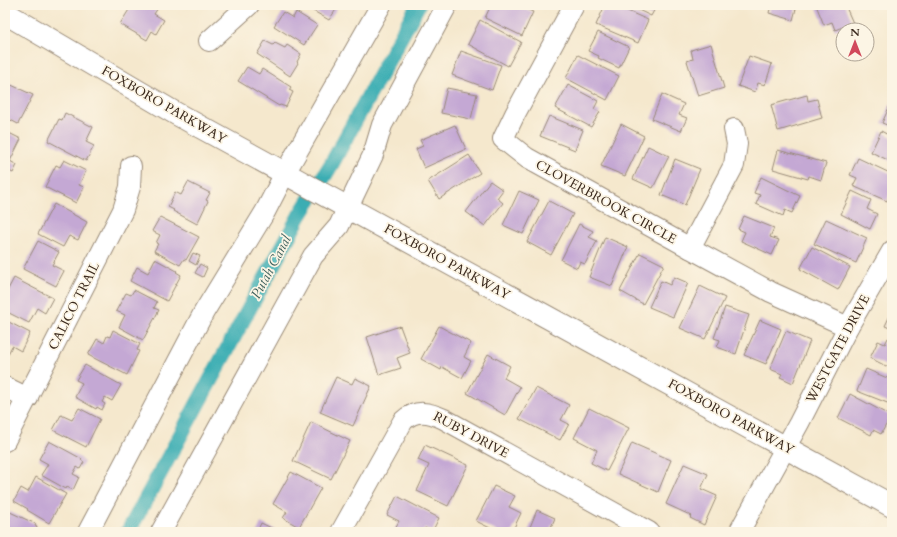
<svg xmlns="http://www.w3.org/2000/svg" width="897" height="537" viewBox="0 0 897 537" font-family="Cardo,serif">
<rect width="100%" height="100%" fill="#fcf5e5"/>
<filter id="ink" filterUnits="userSpaceOnUse"><feTurbulence type="fractalNoise" baseFrequency=".025" numOctaves="2"/><feDisplacementMap in="SourceGraphic" scale="8" xChannelSelector="R" yChannelSelector="G"/><feConvolveMatrix kernelMatrix="1 2 1 2 8 2 1 2 1" color-interpolation-filters="sRGB"/></filter>
<filter id="wash" filterUnits="userSpaceOnUse"><feTurbulence type="fractalNoise" baseFrequency=".012" numOctaves="4" result="noise"/><feDisplacementMap in="SourceGraphic" scale="16" xChannelSelector="R" yChannelSelector="G"/><feGaussianBlur stdDeviation="0.9" result="paint"/><feColorMatrix in="noise" values="0 0 0 0 0 0 0 0 0 0 0 0 0 0 0 0 0 1.4 0 .05"/><feComposite in="paint" operator="in"/></filter>
<g filter="url(#wash)">
<rect width="100%" height="100%" fill="#f5e8cd"/>
<g fill="none" stroke-linecap="round" stroke-linejoin="round">
<polyline stroke="#3badb3" stroke-width="16" points="128,532 300,215 331,165 418,5"/>
</g>
<g id="blocks">
<g fill="#c4a8d4">
<polygon points="132,5 153,5 158,8 154,14 164,20 156,34 152,31 147,40 120,24"/>
<polygon points="303,5 339,5 329,20"/>
<polygon points="491,5 517,5 533,12 522,36 485,18"/>
<polygon points="605,5 614,5 648,20 638,43 596,25"/>
<polygon points="628,5 657,5 651,16"/>
<polygon points="771,5 797,5 793,20 769,13"/>
<polygon points="816,5 845,5 853,23 835,30 832,22 824,25"/>
<polygon points="283,12 293,18 296,12 317,25 304,45 274,26"/>
<polygon points="480,20 521,42 508,66 468,44"/>
<polygon points="598,32 629,47 619,68 598,58 599,56 588,51"/>
<polygon points="265,41 273,45 275,43 285,48 287,45 301,54 297,62 298,63 290,76 257,54"/>
<polygon points="711,44 724,88 698,96 687,61 693,59 691,50"/>
<polygon points="461,51 501,65 492,90 452,75"/>
<polygon points="578,55 619,76 607,100 566,78"/>
<polygon points="749,56 772,64 765,85 758,83 755,92 738,86"/>
<polygon points="247,67 259,74 262,69 291,87 289,90 293,92 286,107 280,105 279,106 238,81"/>
<polygon points="7,83 33,95 18,124 5,117 5,88"/>
<polygon points="568,85 598,101 594,109 600,112 591,127 555,108"/>
<polygon points="447,88 477,94 471,119 441,113"/>
<polygon points="662,94 684,104 679,115 687,118 681,131 652,119"/>
<polygon points="807,95 808,101 817,99 822,118 778,131 771,105"/>
<polygon points="891,103 892,104 892,127 882,123"/>
<polygon points="65,113 93,127 86,142 94,146 86,161 48,141 59,119 62,120"/>
<polygon points="549,116 583,130 575,150 540,136"/>
<polygon points="621,124 644,136 625,176 601,166"/>
<polygon points="455,125 466,149 424,168 416,149 423,146 420,140"/>
<polygon points="5,131 21,139 10,161 17,165 13,173 5,169"/>
<polygon points="881,131 892,137 892,162 871,152"/>
<polygon points="648,146 669,156 653,188 633,179"/>
<polygon points="778,150 826,163 821,180 809,176 808,179 773,169"/>
<polygon points="469,155 480,173 439,199 428,181"/>
<polygon points="858,158 892,174 892,190 887,201 853,186 857,178 850,175"/>
<polygon points="675,159 700,169 685,205 661,195"/>
<polygon points="64,160 86,171 79,185 84,187 76,203 45,187 56,165 60,167"/>
<polygon points="761,177 800,196 792,213 785,210 783,216 756,204 760,195 754,193"/>
<polygon points="490,181 503,190 497,198 503,203 485,226 466,212"/>
<polygon points="188,182 210,193 206,200 208,201 197,224 173,211 174,210 168,207 175,192 181,195"/>
<polygon points="519,191 539,200 523,234 503,225"/>
<polygon points="852,191 871,200 867,209 877,214 870,229 841,214"/>
<polygon points="549,201 573,214 551,255 527,242"/>
<polygon points="54,204 87,222 78,240 69,236 63,247 38,234"/>
<polygon points="744,216 774,228 770,237 779,240 772,255 741,241 745,232 738,229"/>
<polygon points="160,217 199,237 186,260 184,259 180,265 154,251 158,244 156,243 160,235 152,231"/>
<polygon points="826,219 867,238 856,263 814,244"/>
<polygon points="579,224 593,231 589,237 597,241 585,264 580,262 577,268 561,260"/>
<polygon points="605,237 628,247 612,286 589,277"/>
<polygon points="38,241 59,252 52,265 64,271 56,286 23,269"/>
<polygon points="812,247 850,267 838,290 800,269"/>
<polygon points="193,253 200,256 196,265 189,261"/>
<polygon points="640,253 664,265 643,304 620,291"/>
<polygon points="155,259 177,271 176,272 181,275 167,301 130,281 137,267 148,273"/>
<polygon points="200,264 207,268 203,277 195,273"/>
<polygon points="674,277 688,283 673,317 649,307 661,281 670,285"/>
<polygon points="14,278 53,298 45,313 37,308 29,323 5,311 5,295"/>
<polygon points="700,286 725,298 705,339 680,328"/>
<polygon points="134,290 157,302 154,308 159,310 143,340 119,327 125,315 116,311 126,293 131,295"/>
<polygon points="725,307 749,315 736,354 717,347 720,340 714,338"/>
<polygon points="892,311 892,329 885,326"/>
<polygon points="5,320 30,333 21,351 12,346 5,360"/>
<polygon points="760,320 781,329 766,364 744,355"/>
<polygon points="400,326 410,353 397,358 401,368 379,375 367,337"/>
<polygon points="439,326 471,343 464,357 471,361 462,378 442,367 441,370 421,359"/>
<polygon points="113,330 140,344 137,350 139,351 127,375 88,355 97,339 104,343 107,336 110,337"/>
<polygon points="786,331 810,341 793,383 780,377 782,374 770,369"/>
<polygon points="888,338 892,340 892,369 870,358 878,341 885,344"/>
<polygon points="488,354 510,366 504,378 520,387 505,415 467,393"/>
<polygon points="85,365 121,385 112,401 105,397 102,402 105,404 102,410 97,407 96,409 75,397 82,383 76,380"/>
<polygon points="866,369 892,380 892,399 890,404 857,391"/>
<polygon points="336,377 352,384 355,378 371,386 353,426 320,412"/>
<polygon points="536,388 569,405 561,420 569,424 560,440 519,419"/>
<polygon points="850,394 891,416 881,434 873,430 871,435 838,418"/>
<polygon points="79,408 100,419 86,447 53,430 61,415 72,420"/>
<polygon points="589,408 629,428 607,471 591,463 597,450 574,438"/>
<polygon points="311,422 350,441 331,479 293,461"/>
<polygon points="49,441 82,459 81,460 84,462 80,469 77,467 73,474 79,477 73,490 67,487 66,489 41,475 48,464 39,459"/>
<polygon points="632,443 671,460 658,492 618,474"/>
<polygon points="425,445 468,465 448,506 417,491 429,465 418,460"/>
<polygon points="684,464 708,474 701,489 717,496 704,525 690,518 692,516 666,504"/>
<polygon points="291,472 321,488 299,527 283,518 287,512 273,504"/>
<polygon points="36,477 66,494 49,523 27,510 28,509 14,501 21,488 28,492"/>
<polygon points="494,486 515,496 509,507 521,513 512,532 498,532 476,521"/>
<polygon points="397,496 439,518 432,532 425,528 423,532 393,532 399,521 387,515"/>
<polygon points="537,510 555,518 549,532 528,532"/>
<polygon points="10,512 36,524 35,526 37,527 36,530 39,532 6,532 7,530 5,529 5,522"/>
<polygon points="261,523 280,532 257,532"/>
</g>
</g>
</g>
<g filter="url(#ink)">
<use href="#blocks" fill-opacity="0" stroke="#988976" stroke-width="1"/>
<g fill="none" stroke-linecap="round" stroke-linejoin="round">
<defs>
<g id="minor">
<polyline points="574,5 515,114 503,139 527,158 690,248 771,292 848,327"/>
<polyline points="209,41 249,5"/>
<polyline points="690,248 734,165 737,144 734,129"/>
<polyline points="5,387 28,398"/>
<polyline points="5,441 123,210 130,187 131,166"/>
<polyline points="88,532 204,312 265,212 285,173 381,5"/>
<polyline points="161,532 313,256 339,226 373,155 382,125 447,5"/>
<path d="M341,532L403,421C416,409 429,412 444,419L649,532"/>
<polyline points="739,532 799,423 848,327 892,251"/>
</g>
<polyline id="major" points="5,13 175,113 892,506"/>
</defs>
<use href="#minor" stroke="#988976" stroke-width="22"/>
<use href="#major" stroke="#988976" stroke-width="24"/>
<use href="#minor" stroke="#fff" stroke-width="20"/>
<use href="#major" stroke="#fff" stroke-width="22"/>
</g>
</g>
<g text-anchor="middle" dominant-baseline="central" stroke-width="3.5" stroke-linejoin="round" paint-order="stroke">
<g font-size="13" fill="#3b2a1e" stroke="#fcf5e5">
<text transform="translate(164 105) rotate(30)">FOXBORO PARKWAY</text>
<text transform="translate(606 202) rotate(29)">CLOVERBROOK CIRCLE</text>
<text transform="translate(447 262) rotate(29)">FOXBORO PARKWAY</text>
<text transform="translate(74 306) rotate(-63)">CALICO TRAIL</text>
<text transform="translate(838 349) rotate(-62)">WESTGATE DRIVE</text>
<text transform="translate(731 417) rotate(29)">FOXBORO PARKWAY</text>
<text transform="translate(471 435) rotate(28)">RUBY DRIVE</text>
</g>
<g font-size="14" font-style="italic" fill="#3b5e5a" stroke="#fcf5e5">
<text transform="translate(271 267) rotate(-62)">Putah Canal</text>
</g>
</g>
<rect width="897" height="537" fill="none" stroke="#fcf5e5" stroke-width="20"/>
<g transform="translate(855 42)"><circle r="19" fill="#fcf5e5" stroke="#afa495"/>
<path d="M0-3L7 15L0 10L-7 15Z" fill="#d1495b"/>
<text y="-6" font-size="11" font-weight="bold" text-anchor="middle" fill="#3b2a1e">N</text>
</g>
</svg>
